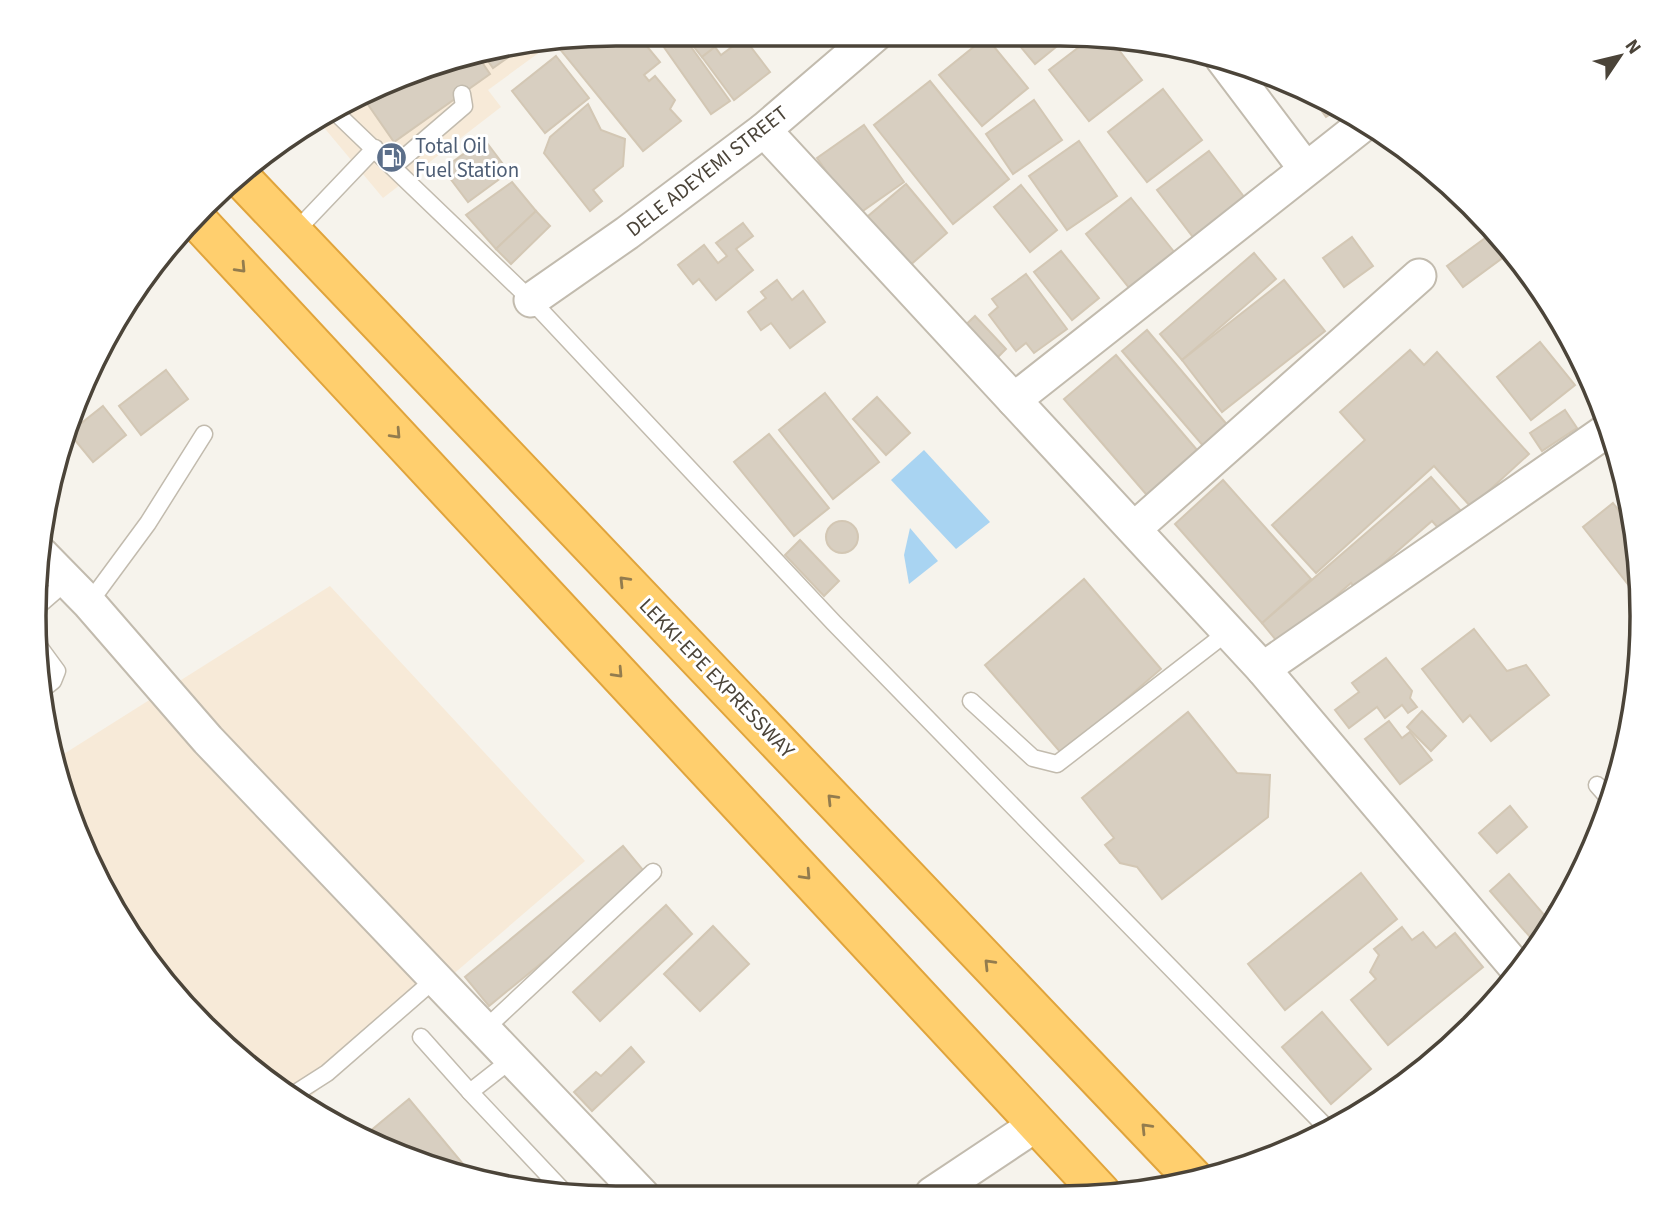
<svg xmlns="http://www.w3.org/2000/svg" width="1676" height="1231" viewBox="0 0 1676 1231" font-family="'Source Sans 3',sans-serif">
<rect width="100%" height="100%" fill="#f6f3ec"/>
<g fill="#f7ead8">
<polygon points="555,41 488,90 501,107 383,198 316,118 324,111 464,53"/>
<polygon points="330,586 585,861 302,1104 232,1054 153,970 77,838 59,757"/>
</g>
<g fill="#a9d4f2">
<polygon points="924,450 990,522 956,549 891,480"/>
<polygon points="910,528 938,561 909,584 904,555"/>
</g>
<g fill="#d8cfc1" stroke="#d3c7b4" stroke-width="2">
<polygon points="616,33 636,33 660,62 644,75 649,81 655,76 675,100 670,109 681,121 643,151 559,48 570,39"/>
<polygon points="654,33 681,33 730,101 711,114"/>
<polygon points="683,33 705,33 715,47 702,57"/>
<polygon points="1010,34 1072,34 1035,64"/>
<polygon points="1096,34 1108,36 1142,80 1089,121 1049,70"/>
<polygon points="986,37 1028,88 982,126 939,75"/>
<polygon points="744,38 770,72 734,100 702,57 715,47 721,55"/>
<polygon points="526,45 493,68 481,51"/>
<polygon points="475,52 490,74 394,142 362,96 464,53"/>
<polygon points="556,56 589,98 545,133 512,91"/>
<polygon points="930,81 1009,179 953,224 874,125"/>
<polygon points="1163,89 1202,140 1147,182 1108,132"/>
<polygon points="1313,99 1337,110 1326,117"/>
<polygon points="1034,100 1062,140 1013,174 986,134"/>
<polygon points="588,104 601,130 625,139 623,166 593,190 602,201 590,211 544,153 550,137"/>
<polygon points="864,125 904,182 857,215 817,158"/>
<polygon points="484,139 509,172 468,202 443,169"/>
<polygon points="1079,141 1117,196 1067,230 1029,176"/>
<polygon points="1209,151 1248,202 1196,241 1157,190"/>
<polygon points="512,182 536,211 496,249 466,215"/>
<polygon points="906,184 947,233 908,267 867,217"/>
<polygon points="1021,185 1057,230 1030,252 994,207"/>
<polygon points="1131,198 1175,253 1130,289 1086,234"/>
<polygon points="536,211 550,226 511,264 496,249"/>
<polygon points="743,223 753,236 736,249 753,270 716,300 699,279 693,284 678,265 704,245 718,263 727,256 716,243"/>
<polygon points="1492,233 1512,251 1463,287 1447,266"/>
<polygon points="1352,237 1373,266 1344,287 1323,258"/>
<polygon points="1061,251 1099,298 1072,320 1034,272"/>
<polygon points="1254,253 1276,279 1182,360 1160,334"/>
<polygon points="1026,274 1067,329 1034,353 1026,343 1016,351 989,315 998,307 992,299"/>
<polygon points="777,280 792,300 803,291 825,322 790,348 771,323 761,330 748,312 766,298 761,292"/>
<polygon points="1284,280 1325,331 1222,412 1182,360"/>
<polygon points="975,316 1006,349 990,365 959,331"/>
<polygon points="1147,330 1229,427 1205,448 1122,351"/>
<polygon points="1540,342 1575,385 1531,420 1497,377"/>
<polygon points="1410,350 1424,365 1437,352 1529,454 1471,507 1434,466 1316,573 1272,525 1365,440 1340,412"/>
<polygon points="1116,355 1203,457 1152,501 1064,399"/>
<polygon points="166,370 188,399 141,435 119,406"/>
<polygon points="825,393 879,462 833,499 779,430"/>
<polygon points="877,397 910,433 886,455 853,419"/>
<polygon points="103,406 126,435 93,462 69,433"/>
<polygon points="1565,410 1577,428 1542,451 1530,433"/>
<polygon points="769,434 829,508 794,536 734,462"/>
<polygon points="1431,477 1461,511 1440,530 1432,521 1355,588 1351,583 1280,645 1262,623"/>
<polygon points="1223,480 1311,579 1262,623 1175,524"/>
<polygon points="1613,503 1634,530 1642,578 1641,601 1583,527"/>
<circle cx="842" cy="537" r="16"/>
<polygon points="800,540 839,581 824,596 785,555"/>
<polygon points="1084,579 1161,669 1062,754 985,665"/>
<polygon points="1474,629 1507,671 1526,665 1549,695 1491,741 1470,715 1463,722 1422,669"/>
<polygon points="1386,658 1412,691 1410,698 1417,707 1408,713 1402,705 1385,718 1377,707 1349,728 1335,710 1359,692 1352,683"/>
<polygon points="1422,711 1446,736 1431,751 1407,727"/>
<polygon points="1188,712 1237,773 1270,775 1268,817 1162,899 1137,867 1120,863 1105,845 1114,838 1082,798"/>
<polygon points="1389,721 1402,738 1410,732 1432,760 1400,784 1365,739"/>
<polygon points="1510,806 1527,827 1497,853 1479,833"/>
<polygon points="623,846 648,876 489,1006 465,977"/>
<polygon points="1361,873 1397,919 1285,1010 1248,964"/>
<polygon points="1509,874 1552,924 1537,945 1490,891"/>
<polygon points="1572,891 1565,907 1557,918 1549,907"/>
<polygon points="666,905 692,934 600,1021 573,992"/>
<polygon points="713,926 749,964 700,1011 664,974"/>
<polygon points="1402,927 1412,940 1423,932 1436,948 1455,933 1483,967 1388,1045 1351,1000 1376,979 1370,972 1379,955 1374,949"/>
<polygon points="1322,1012 1371,1069 1331,1104 1282,1047"/>
<polygon points="631,1047 644,1062 592,1111 574,1092 596,1072 601,1076"/>
<polygon points="409,1099 473,1176 429,1167 363,1137"/>
</g>
<g fill="none" stroke-linecap="round" stroke-linejoin="round">
<defs>
<g id="lane">
<polyline points="331,108 531,300 834,623 1327,1128"/>
<polyline points="393,167 464,106 462,94"/>
<polyline points="294,233 375,148"/>
<polyline points="89,603 148,523 204,434"/>
<polyline points="38,606 68,580"/>
<polyline points="35,641 57,671 53,681 43,689"/>
<polyline points="971,701 1033,758 1057,764 1229,631"/>
<polyline points="1597,785 1612,802"/>
<polyline points="485,1029 653,872"/>
<polyline points="421,1037 470,1092"/>
<polyline points="512,1059 470,1092 566,1194"/>
<polyline points="291,1096 327,1073 435,979"/>
</g>
<g id="street">
<polyline points="1222,58 1305,168"/>
<polyline points="764,130 1263,669 1519,971"/>
<polyline points="531,300 627,233 764,130 876,34"/>
<polyline points="1014,400 1365,123"/>
<polyline points="1134,529 1419,276"/>
<polyline points="41,554 89,603 208,740 643,1196"/>
<polyline points="1263,669 1609,429"/>
<polyline points="932,1194 1037,1124"/>
</g>
<g id="highway">
<polyline points="242,179 1193,1178"/>
<polyline points="195,218 1101,1193"/>
</g>
</defs>
<use href="#lane" stroke="#c2bbae" stroke-width="19"/>
<use href="#street" stroke="#c2bbae" stroke-width="37"/>
<use href="#highway" stroke="#e0a43c" stroke-width="42"/>
<use href="#lane" stroke="#fff" stroke-width="16"/>
<use href="#street" stroke="#fff" stroke-width="33"/>
<use href="#highway" stroke="#ffcf6e" stroke-width="38"/>
</g>
<defs><path id="oneway-chevron" d="M-2-3.5L2.5 0L-2 3.5" fill="none" stroke-width="1.6" stroke-linecap="round" stroke-linejoin="round" transform="scale(1.75)"/></defs>
<g stroke="#937c4e">
<use href="#oneway-chevron" transform="translate(241 268) rotate(47)"/>
<use href="#oneway-chevron" transform="translate(396 434) rotate(47)"/>
<use href="#oneway-chevron" transform="translate(624 581) rotate(-134)"/>
<use href="#oneway-chevron" transform="translate(618 673) rotate(47)"/>
<use href="#oneway-chevron" transform="translate(832 799) rotate(-134)"/>
<use href="#oneway-chevron" transform="translate(806 875) rotate(47)"/>
<use href="#oneway-chevron" transform="translate(989 964) rotate(-134)"/>
<use href="#oneway-chevron" transform="translate(1146 1128) rotate(-134)"/>
</g>
<defs>
<symbol id="fuel-disc" viewBox="-11 -11 22 22"><circle r="9.5" fill="#5c6f8a" stroke="#fff"/><path d="M-5.5-6h7V0h2V4h1.3V-2.5L3-4.5l.8-.8L6-3V5H2.5V1h-1V6h-7ZM-4.2-4.7v3.2H.2V-4.7Z" fill="#fff"/></symbol>
</defs>
<g fill-rule="evenodd">
<use href="#fuel-disc" x="374" y="140" width="35" height="35"/>
</g>
<g text-anchor="middle" dominant-baseline="central" stroke-width="6" stroke-linejoin="round" paint-order="stroke">
<g font-size="21" fill="#4e5e75" stroke="#fff" text-anchor="start">
<text x="415" y="146">Total Oil<tspan x="415" dy="24">Fuel Station</tspan></text>
</g>
<g font-size="21" fill="#4b4439" stroke="#fff">
<text transform="translate(707 171) rotate(-38)">DELE ADEYEMI STREET</text>
<text transform="translate(717 678) rotate(46)">LEKKI-EPE EXPRESSWAY</text>
</g>
</g>
<path d="M0 0H1676V1231H0ZM616 46H1060A570 570 0 0 1 1630 616V616A570 570 0 0 1 1060 1186H616A570 570 0 0 1 46 616V616A570 570 0 0 1 616 46Z" fill="#fff" fill-rule="evenodd"/>
<path fill="none" stroke="#4b4439" stroke-width="3.5" d="M616 46H1060A570 570 0 0 1 1630 616V616A570 570 0 0 1 1060 1186H616A570 570 0 0 1 46 616V616A570 570 0 0 1 616 46Z"/>
<g transform="translate(1620 56) rotate(55)" stroke="#ffffff" stroke-width="5" paint-order="stroke">
<path d="M0-5L12 26L0 18L-12 26Z" fill="#4b4439"/>
<text y="-10" font-size="19" font-weight="bold" text-anchor="middle" fill="#4b4439">N</text>
</g>
</svg>
